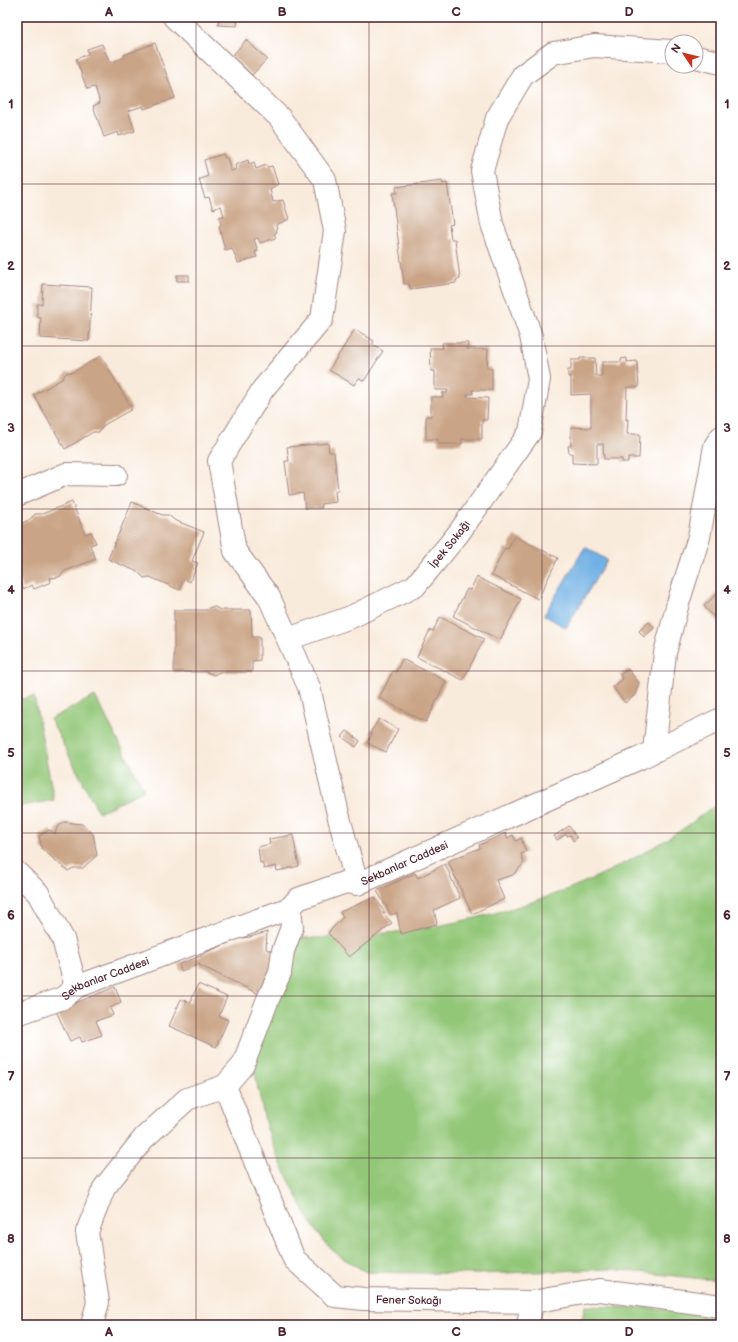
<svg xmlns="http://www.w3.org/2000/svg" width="738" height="1342" viewBox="0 0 738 1342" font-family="'Balsamiq Sans',sans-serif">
<rect width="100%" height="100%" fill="#fff"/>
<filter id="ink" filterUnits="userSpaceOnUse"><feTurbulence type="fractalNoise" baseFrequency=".025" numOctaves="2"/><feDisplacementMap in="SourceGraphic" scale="8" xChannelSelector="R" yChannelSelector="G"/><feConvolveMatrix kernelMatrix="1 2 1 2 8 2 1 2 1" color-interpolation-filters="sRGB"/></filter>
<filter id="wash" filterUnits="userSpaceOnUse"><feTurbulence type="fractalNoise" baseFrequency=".012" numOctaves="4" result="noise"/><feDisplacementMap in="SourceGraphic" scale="16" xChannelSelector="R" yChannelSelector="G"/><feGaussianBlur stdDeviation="0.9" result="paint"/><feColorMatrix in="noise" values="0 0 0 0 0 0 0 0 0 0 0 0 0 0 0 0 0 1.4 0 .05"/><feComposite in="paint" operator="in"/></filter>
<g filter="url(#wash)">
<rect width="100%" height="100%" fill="#f9ebdc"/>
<g fill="#93c778" stroke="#6e7352">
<polygon points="34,696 54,800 17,807 17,700"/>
<polygon points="95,696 144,790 99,813 50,719"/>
<path d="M721,803V1281L612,1269L478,1274L366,1272L341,1257L329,1247L310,1222L281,1164L266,1126L256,1079L254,1054L294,938C403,938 508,919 607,872C633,859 659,845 683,829C695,821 708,808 721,803Z"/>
<polygon points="585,1306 654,1308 721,1314 721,1325 581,1325"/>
</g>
<polygon fill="#71b0e4" stroke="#5e6888" points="585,547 607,560 566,628 544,615"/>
<g id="blocks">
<g fill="#caa486">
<polygon points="219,17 238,17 237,26 218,25"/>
<polygon points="246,40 267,59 252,75 232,56"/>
<polygon points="155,43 175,98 144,109 143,106 128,111 135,131 119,136 118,132 104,137 93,106 100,103 95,87 87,89 76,59 88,54 87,49 102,44 110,63 125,57 124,55"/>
<polygon points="223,154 225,158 227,158 231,171 236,169 235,165 248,160 249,164 254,162 256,169 266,165 267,167 272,166 278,184 270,189 273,202 283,200 289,219 276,225 277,232 274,234 276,238 260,243 258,238 254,239 258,251 255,252 257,257 238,263 232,248 225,250 219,226 221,225 219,217 224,216 221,206 213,209 209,197 205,198 199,180 208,176 204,160"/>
<polygon points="442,181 443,184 447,183 453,224 449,225 451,239 455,239 460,279 456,280 456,283 410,289 409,284 404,284 392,193 397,193 396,187"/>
<rect x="177" y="275" width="12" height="6"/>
<polygon points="43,284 92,287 89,341 40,338 41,318 37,317 37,304 42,304"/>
<polygon points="355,329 374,341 372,345 383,351 364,381 359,378 354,385 329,370"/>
<polygon points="442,343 468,343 467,349 488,349 487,368 492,368 492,390 472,390 473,394 467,394 468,397 488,398 487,420 482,420 482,439 462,439 462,444 438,444 438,439 426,439 426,416 431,416 431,397 443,397 442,393 447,393 448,390 435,390 435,371 431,371 430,348 443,348"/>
<polygon points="101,356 132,409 104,425 99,432 93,432 65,449 34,395 62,379 66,373 73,372"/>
<polygon points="580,358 595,358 596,376 602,376 602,362 621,362 621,359 627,358 627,362 637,361 639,387 627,387 626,420 628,419 627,434 640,434 639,458 628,458 628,462 622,462 622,459 604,459 603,444 597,444 597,464 572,463 572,453 569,453 568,446 571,446 571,427 591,428 591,394 571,395 571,376 568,377 568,370 571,370 571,360 580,360"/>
<polygon points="328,443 329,452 334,452 338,491 335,491 336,502 321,504 322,508 305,508 303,493 289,495 285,461 289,461 287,447"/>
<polygon points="72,502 85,534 91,532 96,543 90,545 96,559 65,571 59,577 50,578 51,582 34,589 32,585 23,589 17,574 17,525 29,520 35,514 42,514"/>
<polygon points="132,502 162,515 169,515 174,520 204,532 192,561 198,563 190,582 184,579 180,590 150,577 144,578 138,572 108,559"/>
<polygon points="514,536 558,558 538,599 491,575 505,548 508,549"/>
<polygon points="477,577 521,599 500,640 453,616 467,589 470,590"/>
<polygon points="721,590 721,625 704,606"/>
<polygon points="210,607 215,607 220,610 251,610 252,637 260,637 260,660 252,661 252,672 219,672 214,675 206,672 174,672 174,610 207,610"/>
<polygon points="440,617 484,639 463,680 417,657 430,630 433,631"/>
<polygon points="649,622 654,628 644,637 639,631"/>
<polygon points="402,659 446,681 426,722 379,698 393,671 396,672"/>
<polygon points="628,669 639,683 635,695 625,703 613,687 623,679 620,675"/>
<polygon points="379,719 398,729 386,752 367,743 372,734 370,733"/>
<polygon points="347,731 360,741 356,747 342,737"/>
<polygon points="64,822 82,824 93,834 97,855 83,868 73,868 68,871 42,849 39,836 50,830 55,834 57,828"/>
<polygon points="569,826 577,838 573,841 570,835 567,836 566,834 557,840 554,836"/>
<polygon points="506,833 507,838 513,835 516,841 521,838 526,852 521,854 524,863 513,875 496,880 504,899 472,914 448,861 480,848 479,845"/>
<polygon points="293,835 299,866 277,871 276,866 264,869 262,862 260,863 258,847 270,844 269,839"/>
<polygon points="445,864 460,898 434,910 437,924 401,934 397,913 391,915 377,891 415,873 418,878"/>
<polygon points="375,897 385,913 383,913 392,923 349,957 328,933 343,917 340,912"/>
<polygon points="267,932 266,949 280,955 263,996 199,965 200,964 181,971 179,964 201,956 202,954 241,938 250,937"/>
<polygon points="198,984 227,997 219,1016 228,1020 216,1047 169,1026 181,999 190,1003"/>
<polygon points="115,987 121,1002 110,1008 113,1015 96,1021 102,1035 82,1042 80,1037 70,1041 56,1011"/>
<polygon points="18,1045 20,1055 18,1083 17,1083"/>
</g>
</g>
</g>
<g filter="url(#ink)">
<use href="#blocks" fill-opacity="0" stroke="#a28584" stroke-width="1"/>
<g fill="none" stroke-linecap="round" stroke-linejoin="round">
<defs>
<g id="minor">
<polyline points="174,17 280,118 325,180 335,231 322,319 263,389 219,461 235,551 269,597 309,687 338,814 357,884"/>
<polyline points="696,57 721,63"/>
<polyline points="17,495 66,474 116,475"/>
<path id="s1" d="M288,639L351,617L415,586L458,534L530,432L539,379L531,336L492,224L482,171L497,118L523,75L553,53L594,46L672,51"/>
<polyline points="654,751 665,653 678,603 699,537 715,446 721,437"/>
<polyline points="17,873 38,893 63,939 76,987"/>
<polyline points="92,1325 98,1302 87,1232 104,1188 144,1138 187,1099 225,1086"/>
<polyline points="528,1325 532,1302"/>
</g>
<g id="tertiary">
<path id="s2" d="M290,908L292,927L283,951L280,973L268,999L243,1065L225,1086L294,1259L335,1296L364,1299L532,1302L600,1290L721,1306"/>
<path id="s3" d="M290,908L298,899L346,882L357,884L640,758L721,719"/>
</g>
<g id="secondary">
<path id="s4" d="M17,1014L63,998L76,987L290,908"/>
</g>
</defs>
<use href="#minor" stroke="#a28584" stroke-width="24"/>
<use href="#tertiary" stroke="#a28584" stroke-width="24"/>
<use href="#secondary" stroke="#a28584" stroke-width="24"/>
<use href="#minor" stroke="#fff" stroke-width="22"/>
<use href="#tertiary" stroke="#fff" stroke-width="22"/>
<use href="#secondary" stroke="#fff" stroke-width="22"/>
</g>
</g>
<path fill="none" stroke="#4a1f2b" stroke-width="1" stroke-opacity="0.55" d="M196,17V1325M369,17V1325M542,17V1325M17,184H721M17,346H721M17,509H721M17,671H721M17,833H721M17,996H721M17,1158H721"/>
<g text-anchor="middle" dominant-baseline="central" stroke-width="3" stroke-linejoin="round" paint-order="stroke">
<g font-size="11" fill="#4a1f2b" stroke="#fff">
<text stroke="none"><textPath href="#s1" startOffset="192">İpek Sokağı</textPath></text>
<text stroke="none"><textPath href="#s3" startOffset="126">Sekbanlar Caddesi</textPath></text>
<text stroke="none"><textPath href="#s4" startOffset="96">Sekbanlar Caddesi</textPath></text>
<text stroke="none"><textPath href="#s2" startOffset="509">Fener Sokağı</textPath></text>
</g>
</g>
<rect width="738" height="1342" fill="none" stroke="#fff" stroke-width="44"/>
<g transform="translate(684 54) rotate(305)"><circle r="19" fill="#ffffff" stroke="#b7a5aa"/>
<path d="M0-3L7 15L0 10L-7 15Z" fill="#c8321e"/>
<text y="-6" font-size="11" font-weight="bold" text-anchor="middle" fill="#4a1f2b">N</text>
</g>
<rect x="22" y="22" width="694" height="1298" fill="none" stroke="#4a1f2b" stroke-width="1.5"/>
<g font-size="13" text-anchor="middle" font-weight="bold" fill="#4a1f2b">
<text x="109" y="16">A</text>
<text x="282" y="16">B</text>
<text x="456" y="16">C</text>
<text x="629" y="16">D</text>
<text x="11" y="108">1</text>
<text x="727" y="108">1</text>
<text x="11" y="270">2</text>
<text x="727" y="270">2</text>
<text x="11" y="432">3</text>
<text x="727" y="432">3</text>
<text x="11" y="594">4</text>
<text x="727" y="594">4</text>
<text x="11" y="757">5</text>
<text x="727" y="757">5</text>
<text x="11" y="919">6</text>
<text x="727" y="919">6</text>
<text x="11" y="1081">7</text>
<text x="727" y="1081">7</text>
<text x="11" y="1243">8</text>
<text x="727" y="1243">8</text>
<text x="109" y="1336">A</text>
<text x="282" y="1336">B</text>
<text x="456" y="1336">C</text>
<text x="629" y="1336">D</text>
</g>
</svg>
